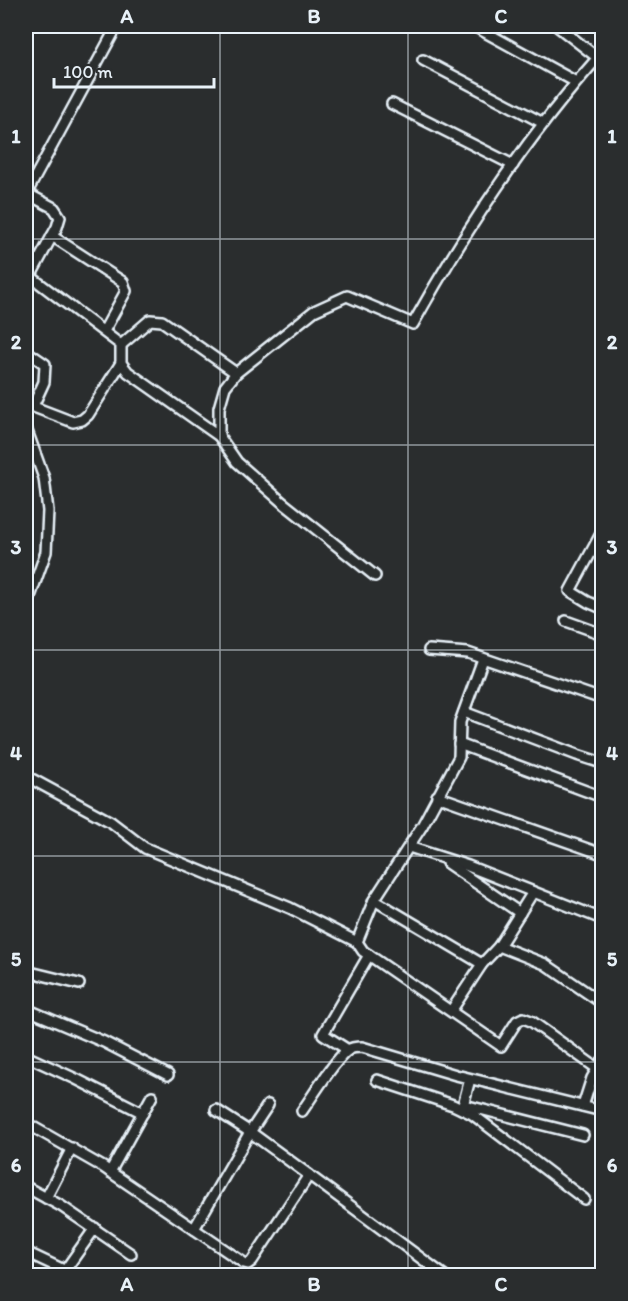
<svg xmlns="http://www.w3.org/2000/svg" width="628" height="1301" viewBox="0 0 628 1301" font-family="Itim,sans-serif">
<rect width="100%" height="100%" fill="#2a2d2e"/>
<filter id="ink" filterUnits="userSpaceOnUse"><feTurbulence type="fractalNoise" baseFrequency=".0167" numOctaves="2"/><feDisplacementMap in="SourceGraphic" scale="12" xChannelSelector="R" yChannelSelector="G"/><feConvolveMatrix kernelMatrix="1 2 1 2 8 2 1 2 1" color-interpolation-filters="sRGB"/></filter>
<g filter="url(#ink)">
<g fill="none" stroke-linecap="round" stroke-linejoin="round">
<defs>
<g id="minor">
<polyline points="474,26 576,82"/>
<polyline points="557,26 598,58"/>
<polyline points="423,60 543,123"/>
<polyline points="392,104 513,165"/>
<polyline points="26,194 117,26"/>
<polyline points="52,236 123,282 126,291 104,331"/>
<polyline points="26,273 121,345 121,363 128,372 219,436"/>
<polyline points="26,284 57,227 60,217 54,208 26,193"/>
<polyline points="121,345 150,320 162,321 236,373"/>
<polyline points="26,351 45,364 44,382 33,406"/>
<polyline points="26,404 73,422 82,420 88,415 121,363"/>
<polyline points="26,428 44,478 48,511 46,552 26,608"/>
<polyline points="602,532 570,591 588,602 602,608"/>
<path d="M375,576L282,502L237,462L219,436V408L225,387L236,373L314,311L347,296L413,324C467,227 528,135 602,53"/>
<polyline points="566,621 602,634"/>
<polyline points="429,650 468,653 602,699"/>
<polyline points="483,659 460,722 459,757 422,826 374,900 357,942 363,951 501,1046 517,1021 523,1018 531,1021 598,1069"/>
<polyline points="464,712 577,755 602,763"/>
<polyline points="459,744 602,797"/>
<polyline points="26,776 111,822 145,848 290,908 357,942"/>
<polyline points="437,796 602,854"/>
<polyline points="409,847 468,866 602,919"/>
<polyline points="447,863 520,913"/>
<polyline points="374,900 482,964"/>
<polyline points="499,946 545,964 602,1003"/>
<polyline points="26,971 79,984"/>
<polyline points="26,1009 104,1042 168,1075"/>
<polyline points="451,1011 482,964 499,946 533,892"/>
<polyline points="348,1050 323,1034 369,955"/>
<polyline points="26,1056 76,1079 143,1113"/>
<polyline points="377,1080 453,1105 472,1114 584,1199"/>
<polyline points="464,1105 583,1135"/>
<polyline points="583,1106 592,1078 602,1061"/>
<polyline points="462,1109 470,1079"/>
<polyline points="216,1110 250,1132 268,1105"/>
<path d="M302,1111C313,1096 334,1060 348,1050C352,1047 357,1047 362,1047L456,1075L602,1111"/>
<polyline points="26,1123 103,1167 244,1263 248,1264 252,1261 309,1175 445,1276"/>
<polyline points="110,1172 152,1096"/>
<polyline points="26,1187 61,1206 131,1254"/>
<polyline points="46,1198 72,1148"/>
<polyline points="194,1229 250,1132 309,1175"/>
<polyline points="26,1252 64,1270"/>
<polyline points="61,1276 95,1228"/>
</g>
</defs>
<use href="#minor" stroke="#e8f1f8" stroke-width="14"/>
<use href="#minor" stroke="#2a2d2e" stroke-width="9"/>
</g>
</g>
<path fill="none" stroke="#e8f1f8" stroke-width="1.5" stroke-opacity="0.55" d="M220,26V1276M408,26V1276M26,239H602M26,445H602M26,650H602M26,856H602M26,1062H602"/>
<rect width="628" height="1301" fill="none" stroke="#2a2d2e" stroke-width="66"/>
<path d="M54 78v9h160v-9" fill="none" stroke="#e8f1f8" stroke-width="3"/>
<text x="63" y="78" font-size="18" fill="#e8f1f8" stroke="#2a2d2e" stroke-width="4.5" paint-order="stroke">100 m</text>
<rect x="33" y="33" width="562" height="1235" fill="none" stroke="#e8f1f8" stroke-width="2"/>
<g font-size="20" text-anchor="middle" font-weight="bold" fill="#e8f1f8">
<text x="127" y="23">A</text>
<text x="314" y="23">B</text>
<text x="501" y="23">C</text>
<text x="16" y="143">1</text>
<text x="612" y="143">1</text>
<text x="16" y="349">2</text>
<text x="612" y="349">2</text>
<text x="16" y="554">3</text>
<text x="612" y="554">3</text>
<text x="16" y="760">4</text>
<text x="612" y="760">4</text>
<text x="16" y="966">5</text>
<text x="612" y="966">5</text>
<text x="16" y="1172">6</text>
<text x="612" y="1172">6</text>
<text x="127" y="1291">A</text>
<text x="314" y="1291">B</text>
<text x="501" y="1291">C</text>
</g>
</svg>
